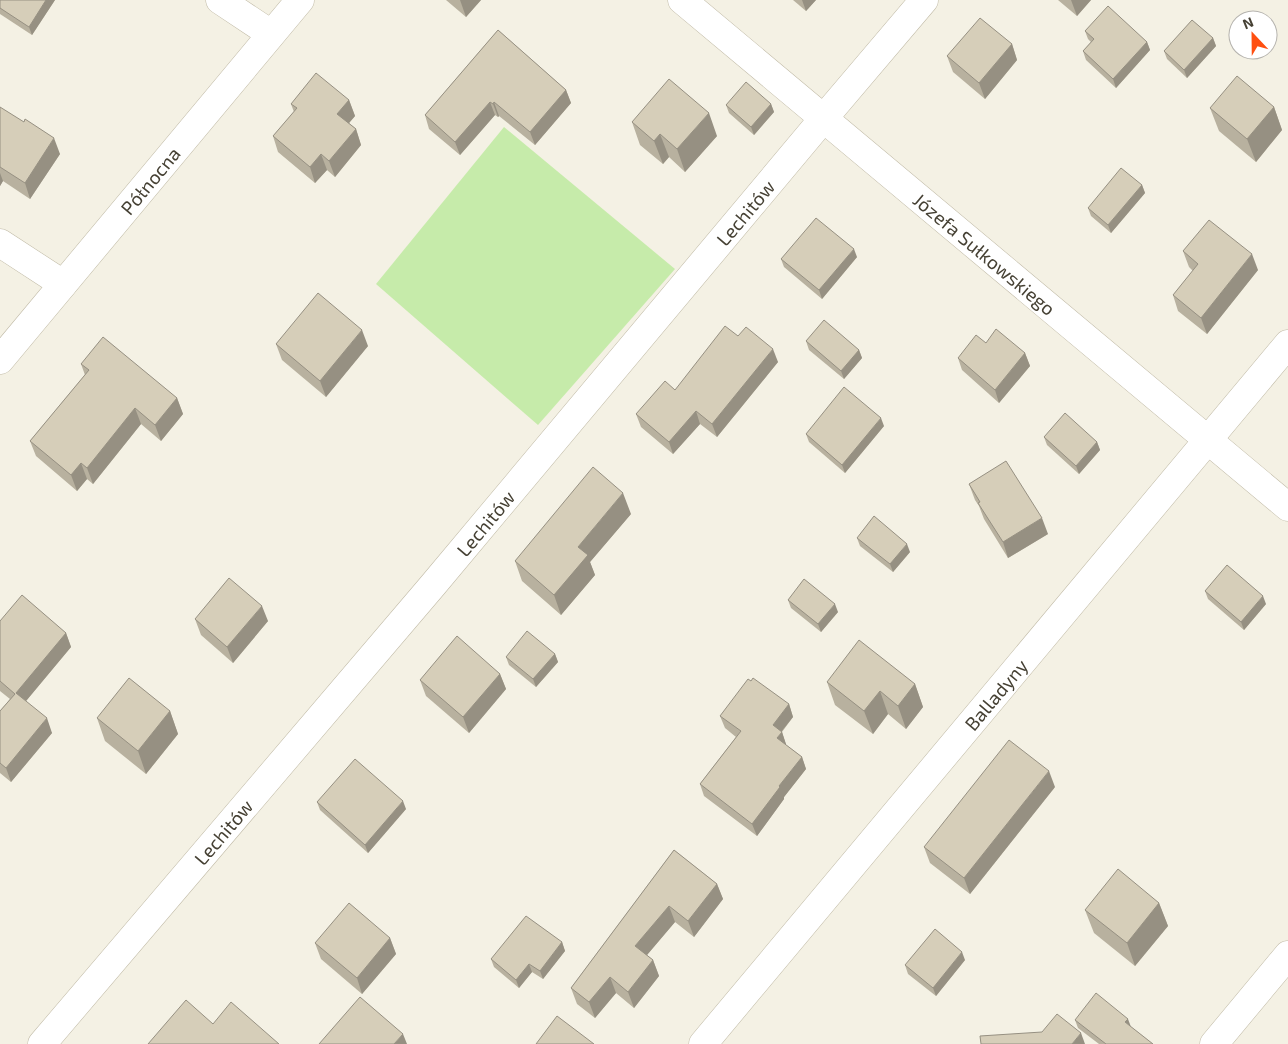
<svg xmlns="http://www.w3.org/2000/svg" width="1288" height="1044" viewBox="0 0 1288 1044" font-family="'Exo 2',sans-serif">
<rect width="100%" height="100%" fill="#f4f1e4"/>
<polygon fill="#c6ebaa" points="504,127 675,269 538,425 376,284"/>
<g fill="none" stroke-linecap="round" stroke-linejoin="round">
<defs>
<g id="minor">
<polyline points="220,0 271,34"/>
<path id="s1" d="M682,0L1288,507"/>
<polyline points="0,243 63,284"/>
<path id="s2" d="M0,360L300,0"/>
<path id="s3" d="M42,1044L433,585L823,119L924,0"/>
<path id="s4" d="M703,1044L1288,344"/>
<polyline points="1214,1044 1288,955"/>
</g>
</defs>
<use href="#minor" stroke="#c0baa6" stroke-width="29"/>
<use href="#minor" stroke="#fff" stroke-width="28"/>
</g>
<g fill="#b8b19f">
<polygon points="0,0 55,0 32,35 0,14"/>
<polygon points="446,0 481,0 466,17"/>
<polygon points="793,0 816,0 806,11"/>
<polygon points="1058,0 1091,0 1077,16"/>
<polygon points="498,30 566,90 571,103 535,145 499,116 498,117 495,115 460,155 429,129 425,115"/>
<polygon points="1085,31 1147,42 1150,50 1116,88 1086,60 1083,51 1091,42 1088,39"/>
<polygon points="1213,38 1216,46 1187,78 1167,59 1164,51"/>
<polygon points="1012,44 1017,60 985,99 953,72 947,56"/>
<polygon points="349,100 355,116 349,123 356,129 361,145 335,177 327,170 315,183 278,152 273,136 294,112 291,104"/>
<polygon points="771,104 774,112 754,135 729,113 726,105"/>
<polygon points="0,107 60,154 30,199 3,181 0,186"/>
<polygon points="1274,107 1282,130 1256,162 1219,131 1210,108"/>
<polygon points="632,122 717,136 685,172 669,157 663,164 640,145"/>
<polygon points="1142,185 1145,193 1111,233 1091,216 1088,208"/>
<polygon points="1183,251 1258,270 1207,334 1178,311 1173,295 1193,271 1189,267"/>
<polygon points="857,257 822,299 784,267 781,259"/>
<polygon points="738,336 778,362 717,437 700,424 673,454 641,427 636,414 675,390"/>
<polygon points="806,341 859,350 862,358 844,379 809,350"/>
<polygon points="986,343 1025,353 1030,366 999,403 962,370 958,358"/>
<polygon points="276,344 368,346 326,397 282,360"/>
<polygon points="81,364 177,398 183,414 161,441 141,424 93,484 87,479 77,491 36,456 30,441 85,375"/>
<polygon points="884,426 845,473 809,442 806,434"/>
<polygon points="1044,437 1097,442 1100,450 1079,474 1047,445"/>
<polygon points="969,484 1048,534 1008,558 984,519 979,506 975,500"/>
<polygon points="631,514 590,562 595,575 561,615 522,581 515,561"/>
<polygon points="857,538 910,552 893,572 860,546"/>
<polygon points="1205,591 1266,604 1244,630 1208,599"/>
<polygon points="788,600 838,612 821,632 791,608"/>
<polygon points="195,619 268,621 233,663 201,635"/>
<polygon points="0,621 66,633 71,647 26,701 52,733 11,782 0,773 0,711 10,699 0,691"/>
<polygon points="555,654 558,662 536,687 509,665 506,657"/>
<polygon points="500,674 506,689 469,733 426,696 420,680"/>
<polygon points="827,682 915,684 923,707 906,729 888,714 873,734 835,705"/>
<polygon points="789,704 793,717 782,732 786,745 802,757 806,769 784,797 784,799 757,836 704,796 700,784 736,737 725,728 720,716"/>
<polygon points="170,711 178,734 146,774 105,741 97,718"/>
<polygon points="1055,787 970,894 930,863 924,847"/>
<polygon points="317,802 406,809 368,853 320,810"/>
<polygon points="674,850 717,884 723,899 694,937 675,922 647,955 653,960 659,976 634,1008 616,993 595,1018 577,1004 571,988"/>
<polygon points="1159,903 1168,926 1135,966 1094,933 1085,910"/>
<polygon points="390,938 396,954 362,994 321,959 315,943"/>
<polygon points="562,942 565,951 543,979 532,972 519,988 494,967 491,959"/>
<polygon points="965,960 936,996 908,974 905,965"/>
<polygon points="1075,1020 1131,1027 1153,1044 1099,1044 1078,1028"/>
</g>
<g fill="#969082">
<polygon points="46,0 55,0 32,35 29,27"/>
<polygon points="460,0 481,0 466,17"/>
<polygon points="802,0 816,0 806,11"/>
<polygon points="1071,0 1091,0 1077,16"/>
<polygon points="1213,38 1216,46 1187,78 1184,70"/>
<polygon points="1147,42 1150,50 1116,88 1113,79"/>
<polygon points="1012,44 1017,60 985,99 979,83"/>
<polygon points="566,90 571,103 535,145 530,132"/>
<polygon points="349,100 355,116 343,130 337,114"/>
<polygon points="490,102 495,115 460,155 455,142"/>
<polygon points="494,102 499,116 498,117 493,104"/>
<polygon points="771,104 774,112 754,135 751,127"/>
<polygon points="1274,107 1282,130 1256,162 1247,139"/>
<polygon points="709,113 717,136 685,172 677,149"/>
<polygon points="356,129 361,145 335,177 329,161"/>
<polygon points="660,134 669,157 663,164 654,141"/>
<polygon points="54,138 60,154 30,199 25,183"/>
<polygon points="321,154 327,170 315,183 310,167"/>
<polygon points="0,173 3,181 0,186"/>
<polygon points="1142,185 1145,193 1111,233 1108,225"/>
<polygon points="854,249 857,257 822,299 819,290"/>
<polygon points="1252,254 1258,270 1207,334 1201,318"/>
<polygon points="362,330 368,346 326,397 320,381"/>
<polygon points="773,349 778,362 717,437 712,424"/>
<polygon points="859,350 862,358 844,379 841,371"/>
<polygon points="1025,353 1030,366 999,403 995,390"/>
<polygon points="177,398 183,414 161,441 155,425"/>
<polygon points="135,408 141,424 93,484 87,468"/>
<polygon points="696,411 700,424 673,454 669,442"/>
<polygon points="881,418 884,426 845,473 842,465"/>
<polygon points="1097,442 1100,450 1079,474 1076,466"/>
<polygon points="81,463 87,479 77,491 71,475"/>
<polygon points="623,493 631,514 590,562 595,575 561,615 554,595 578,547"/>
<polygon points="1042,518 1048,534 1008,558 1003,542"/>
<polygon points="907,544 910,552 893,572 890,564"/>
<polygon points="1263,596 1266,604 1244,630 1241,622"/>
<polygon points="835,604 838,612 821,632 818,624"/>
<polygon points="262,606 268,621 233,663 227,647"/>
<polygon points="66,633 71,647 21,707 16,693"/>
<polygon points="555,654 558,662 536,687 533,679"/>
<polygon points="500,674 506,689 469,733 463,717"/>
<polygon points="915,684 923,707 906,729 898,706"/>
<polygon points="880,691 888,714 873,734 864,711"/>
<polygon points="789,704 793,717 777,737 773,725"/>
<polygon points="170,711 178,734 146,774 138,751"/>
<polygon points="47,718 52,733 11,782 6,768"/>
<polygon points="782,732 786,744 782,750 777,738"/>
<polygon points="802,757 806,769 784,797 784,799 757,836 752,824 779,786"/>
<polygon points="1049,771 1055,787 970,894 964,878"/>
<polygon points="403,801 406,809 368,853 365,845"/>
<polygon points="717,884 723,899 694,937 688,921"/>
<polygon points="1159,903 1168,926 1135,966 1127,943"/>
<polygon points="669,906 675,922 641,962 635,946"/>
<polygon points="390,938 396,954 362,994 357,978"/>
<polygon points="562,942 565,951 543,979 540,971"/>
<polygon points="962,952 965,960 936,996 933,988"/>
<polygon points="653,960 659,976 634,1008 628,992"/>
<polygon points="529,964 532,972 519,988 516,980"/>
<polygon points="610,977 616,993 595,1018 589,1002"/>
<polygon points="1128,1019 1131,1027 1125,1022"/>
<polygon points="1081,1033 1085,1044 1072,1044"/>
<polygon points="403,1034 407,1044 394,1044"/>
</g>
<g fill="#d6ceb9" stroke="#969082">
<polygon points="0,0 46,0 29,27 0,8"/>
<polygon points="1108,6 1147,42 1113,79 1083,51 1094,39 1085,31"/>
<polygon points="980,18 1012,44 979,83 947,56"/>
<polygon points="1192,20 1213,38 1184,70 1164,51"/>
<polygon points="498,30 566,90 530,132 494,102 493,104 490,102 455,142 425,115"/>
<polygon points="316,73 349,100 337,114 356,129 329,161 321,154 310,167 273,136 297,108 291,104"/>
<polygon points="1237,76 1274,107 1247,139 1210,108"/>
<polygon points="669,79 709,113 677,149 660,134 654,141 632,122"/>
<polygon points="746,82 771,104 751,127 726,105"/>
<polygon points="0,107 24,122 25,119 54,138 25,183 0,167"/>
<polygon points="1121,168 1142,185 1108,225 1088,208"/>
<polygon points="816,218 854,249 819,290 781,259"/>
<polygon points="1209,220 1252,254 1201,318 1173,295 1198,264 1183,251"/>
<polygon points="318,293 362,330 320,381 276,344"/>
<polygon points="824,320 859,350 841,371 806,341"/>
<polygon points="725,326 738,336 746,327 773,349 712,424 696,411 669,442 636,414 665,381 675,390"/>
<polygon points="996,329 1025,353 995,390 958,358 976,335 986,343"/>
<polygon points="103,337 177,398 155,425 135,408 87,468 81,463 71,475 30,441 89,370 81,364"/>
<polygon points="844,387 881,418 842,465 806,434"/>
<polygon points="1065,413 1097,442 1076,466 1044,437"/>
<polygon points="1006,461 1042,518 1003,542 978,503 980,502 969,484"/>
<polygon points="593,467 623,493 578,547 588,555 554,595 515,561"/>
<polygon points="874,516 907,544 890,564 857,538"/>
<polygon points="1227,565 1263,596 1241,622 1205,591"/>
<polygon points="229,578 262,606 227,647 195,619"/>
<polygon points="804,579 835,604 818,624 788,600"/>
<polygon points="22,595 66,633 16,693 47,718 6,768 0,763 0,711 15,694 0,681 0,621"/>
<polygon points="527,631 555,654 533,679 506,657"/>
<polygon points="457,636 500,674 463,717 420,680"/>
<polygon points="859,640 915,684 898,706 880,691 864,711 827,682"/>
<polygon points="129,678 170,711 138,751 97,718"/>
<polygon points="753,678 789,704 773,725 782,732 777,738 802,757 779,786 780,787 752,824 700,784 741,731 720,716 748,679 751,681"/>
<polygon points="1009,740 1049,771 964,878 924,847"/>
<polygon points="355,759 403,801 365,845 317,802"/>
<polygon points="674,850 717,884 688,921 669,906 635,946 653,960 628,992 610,977 589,1002 571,988"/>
<polygon points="1118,869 1159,903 1127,943 1085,910"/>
<polygon points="349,903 390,938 357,978 315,943"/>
<polygon points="526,916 562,942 540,971 529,964 516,980 491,959"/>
<polygon points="935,929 962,952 933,988 905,965"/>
<polygon points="1096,993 1128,1019 1125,1022 1153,1044 1106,1044 1075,1020"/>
<polygon points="360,997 403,1034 394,1044 319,1044"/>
<polygon points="186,1000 213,1024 231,1002 279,1044 148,1044"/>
<polygon points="1057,1014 1081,1033 1072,1044 981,1044 980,1036 1042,1032"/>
<polygon points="557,1016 594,1044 536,1044"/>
</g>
<g text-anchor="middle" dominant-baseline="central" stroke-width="4" stroke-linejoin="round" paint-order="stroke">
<g font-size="19" fill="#464134" stroke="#fff">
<text stroke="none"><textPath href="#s2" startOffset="234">Północna</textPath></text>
<text stroke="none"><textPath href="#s3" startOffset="1089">Lechitów</textPath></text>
<text stroke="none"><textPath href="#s1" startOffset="395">Józefa Sułkowskiego</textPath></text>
<text stroke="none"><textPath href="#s3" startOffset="684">Lechitów</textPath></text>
<text stroke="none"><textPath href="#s4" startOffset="456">Balladyny</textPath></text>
<text stroke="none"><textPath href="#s3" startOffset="279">Lechitów</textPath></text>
</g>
</g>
<g transform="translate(1253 35) rotate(338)"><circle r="24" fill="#ffffff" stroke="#b5b3ae"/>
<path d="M0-4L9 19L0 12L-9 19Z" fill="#ff4f10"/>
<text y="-8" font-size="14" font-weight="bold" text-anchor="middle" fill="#464134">N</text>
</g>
</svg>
